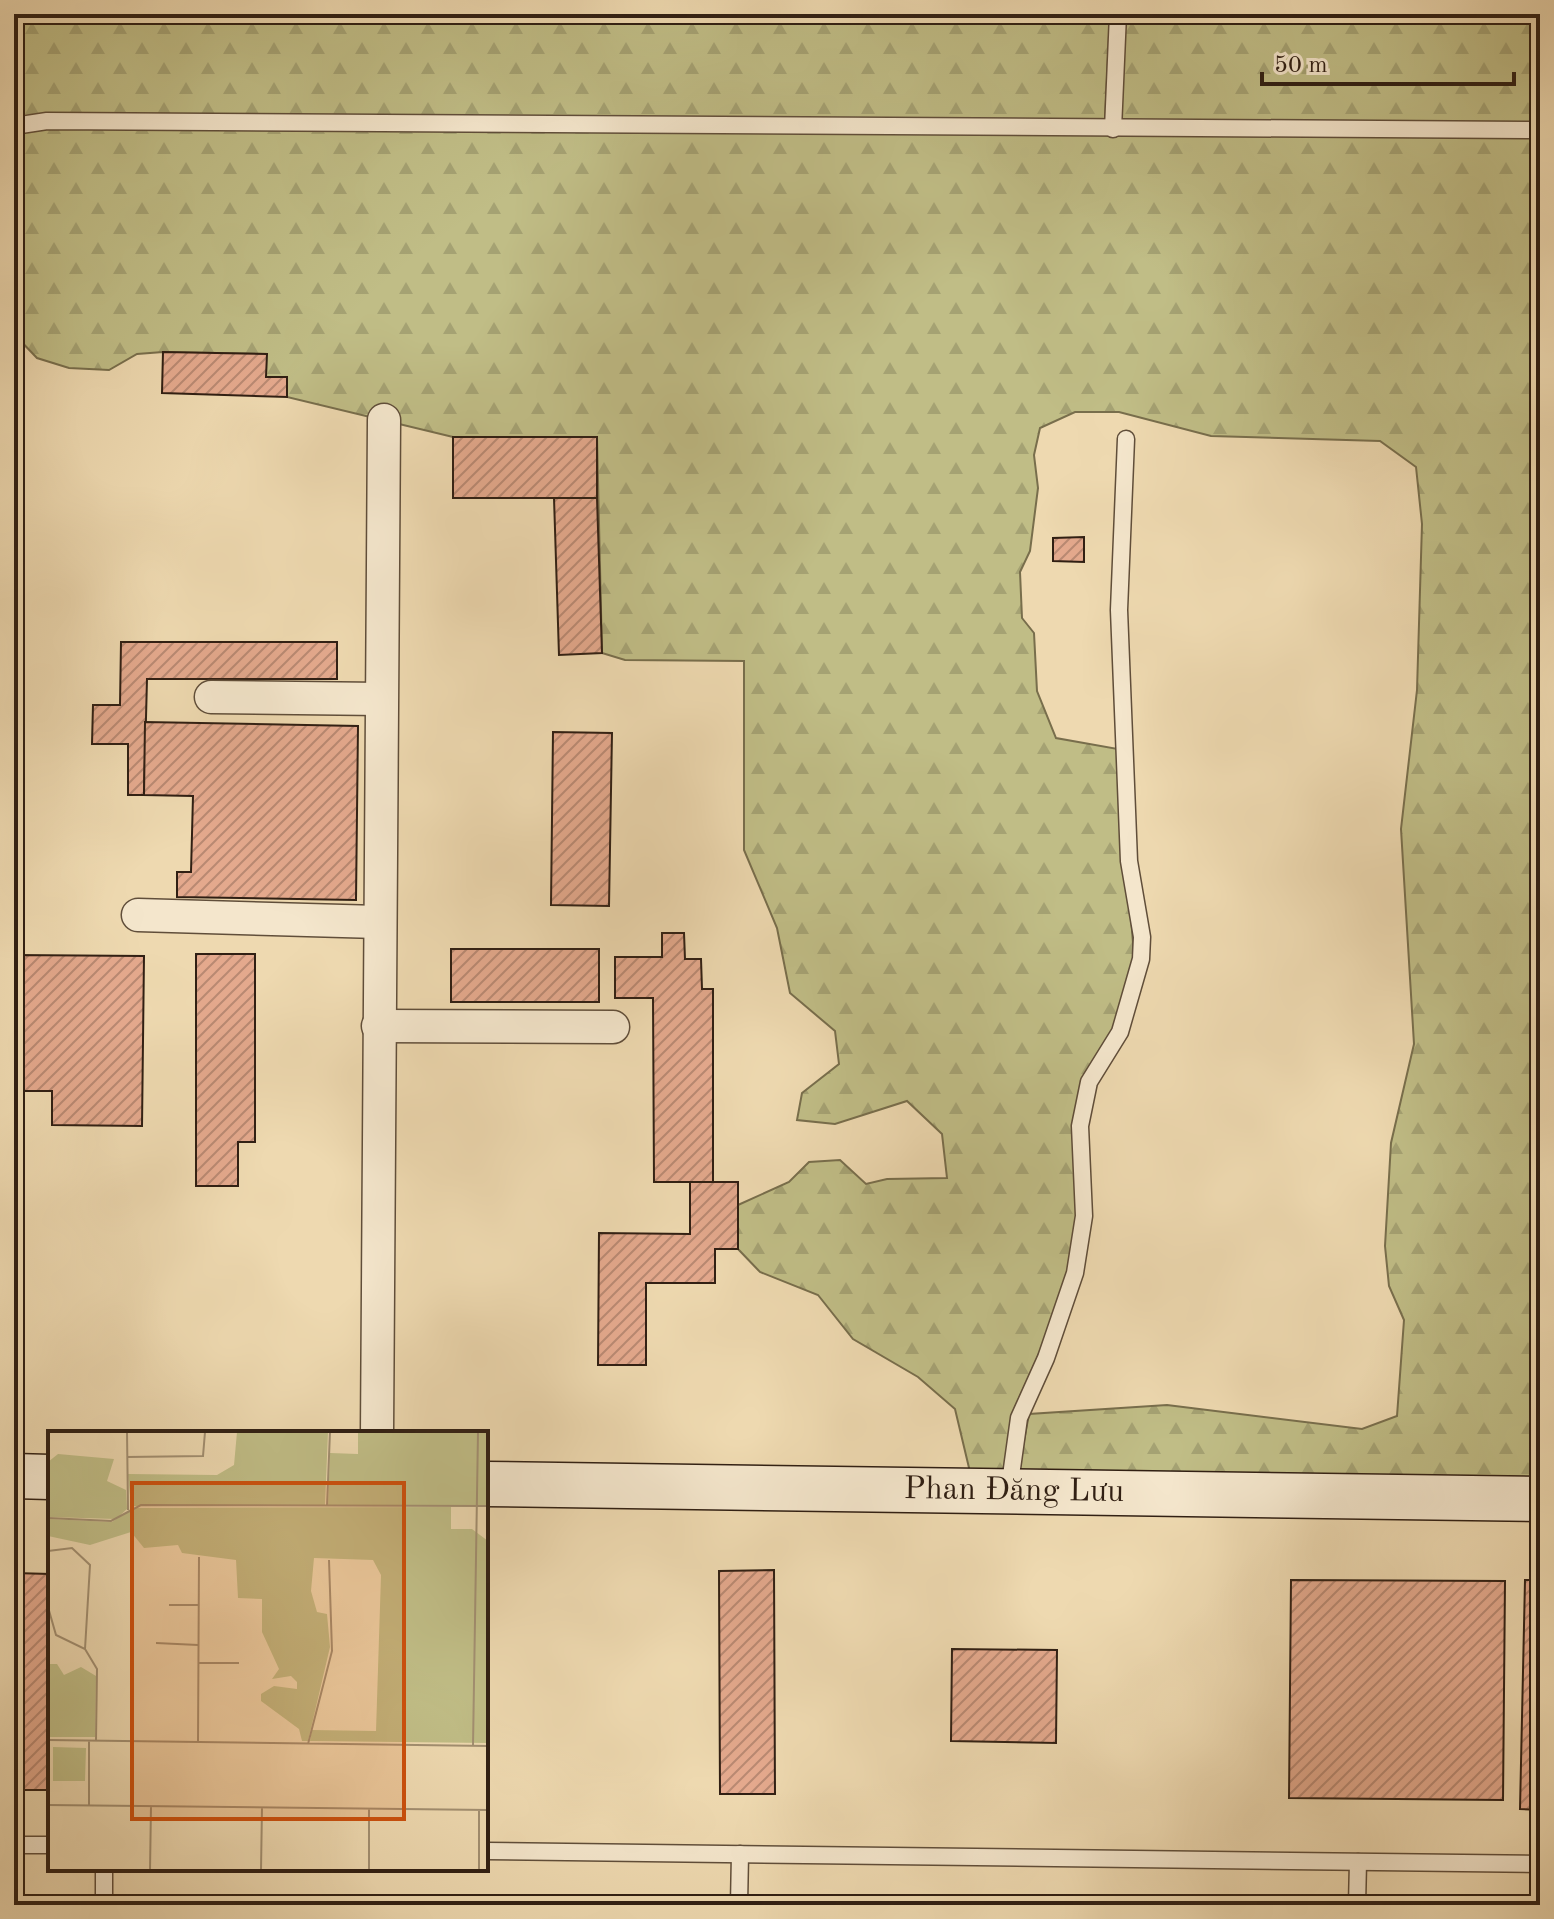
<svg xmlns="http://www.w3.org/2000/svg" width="1554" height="1919" viewBox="0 0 1554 1919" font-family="'Old Standard TT',serif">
<defs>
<pattern id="forest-firs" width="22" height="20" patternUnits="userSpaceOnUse" patternTransform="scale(2)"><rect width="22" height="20" fill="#c0bd86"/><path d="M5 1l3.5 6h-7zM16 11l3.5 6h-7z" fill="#a5a273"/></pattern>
<pattern id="building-hatch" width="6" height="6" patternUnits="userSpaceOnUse" patternTransform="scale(2)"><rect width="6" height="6" fill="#e4a98d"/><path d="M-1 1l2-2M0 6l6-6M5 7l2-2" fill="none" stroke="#b98972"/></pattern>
</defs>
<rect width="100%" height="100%" fill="#eed9b0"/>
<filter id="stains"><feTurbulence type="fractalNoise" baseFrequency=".0025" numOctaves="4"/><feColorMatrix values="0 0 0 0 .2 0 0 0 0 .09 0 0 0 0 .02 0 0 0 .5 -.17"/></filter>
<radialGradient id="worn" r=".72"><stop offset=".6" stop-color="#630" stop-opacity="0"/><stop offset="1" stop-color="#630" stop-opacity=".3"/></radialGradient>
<g fill="url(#forest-firs)" stroke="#786e4c" stroke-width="2">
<polygon points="14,14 1110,14 1105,121 14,118"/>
<polygon points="1125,14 1540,14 1540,122 1121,121"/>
<polygon points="48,128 1540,137 1540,1480 1018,1473 1029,1414 1167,1405 1362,1429 1397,1416 1404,1320 1389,1286 1385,1246 1391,1143 1414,1044 1401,829 1417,690 1422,524 1416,467 1380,441 1211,436 1119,412 1075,412 1040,428 1034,455 1038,488 1030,551 1020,572 1022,618 1034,633 1037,691 1056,738 1118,749 1134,956 1114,1029 1083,1078 1078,1215 1069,1269 1040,1352 1012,1414 1005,1473 970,1472 955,1409 918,1377 853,1339 818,1295 760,1272 738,1249 738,1205 789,1182 809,1162 840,1160 866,1184 887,1179 947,1178 942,1134 907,1101 835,1124 797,1120 802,1093 839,1064 835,1031 790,993 777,928 744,850 744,661 625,660 602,653 597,437 453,437 287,397 287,377 266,377 266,354 163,352 137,354 109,370 69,368 37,358 14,334 14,134"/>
</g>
<g fill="url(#building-hatch)" stroke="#301f13" stroke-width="2">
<polygon points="163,352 267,354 266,377 287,377 287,397 162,393"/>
<rect x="453" y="437" width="144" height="61"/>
<polygon points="554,498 597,498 602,653 559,655"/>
<polygon points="1084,537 1084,562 1053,561 1053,538"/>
<polygon points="121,642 337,642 337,679 147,679 144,795 128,795 128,744 92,744 93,705 120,705"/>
<rect x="14" y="665" width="8" height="128"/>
<polygon points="145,722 358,726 356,900 177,897 177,872 191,872 193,796 144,795"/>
<polygon points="553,732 612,733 609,906 551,905"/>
<polygon points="662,933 684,933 685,959 701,959 702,989 713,989 713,1182 654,1182 653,998 615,998 615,957 662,957"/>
<rect x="451" y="949" width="148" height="53"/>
<polygon points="196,954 255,954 255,1142 238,1142 238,1186 196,1186"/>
<polygon points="14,955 144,956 142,1126 52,1125 52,1091 17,1091 17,1133 14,1133"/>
<polygon points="690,1182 738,1182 738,1249 715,1249 715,1283 646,1283 646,1365 598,1365 599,1233 690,1234"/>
<polygon points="774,1570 775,1794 720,1794 719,1571"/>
<polygon points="14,1573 50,1574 50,1790 14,1790"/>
<polygon points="1291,1580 1505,1581 1503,1800 1289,1798"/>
<polygon points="1525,1580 1540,1580 1540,1810 1520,1809"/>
<polygon points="952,1649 1057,1650 1056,1743 951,1741"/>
</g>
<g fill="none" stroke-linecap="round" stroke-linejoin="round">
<defs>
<g id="lane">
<polyline points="14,126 47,121 1540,130"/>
<polyline points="1113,129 1118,14"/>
<polyline points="1009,1490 1019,1418 1046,1358 1075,1273 1084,1216 1080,1126 1089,1082 1120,1032 1141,959 1142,937 1129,861 1119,610 1126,439"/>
<polyline points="14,1845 50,1845"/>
<polyline points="486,1851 1540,1864"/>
<polyline points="104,1905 104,1869"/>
<polyline points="739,1905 740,1854"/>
<polyline points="1357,1905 1358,1862"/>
</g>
<g id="street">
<polyline points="211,697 381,699"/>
<polyline points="138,915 378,922"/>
<polyline points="378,1026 613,1027"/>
<polyline points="377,1433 384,420"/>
</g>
<g id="secondary">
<polyline points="14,1476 50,1477"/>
<path id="s1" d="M486,1484L1540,1499"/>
</g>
</defs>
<use href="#lane" stroke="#604e3a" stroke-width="19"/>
<use href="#street" stroke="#604e3a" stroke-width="35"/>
<use href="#secondary" stroke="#301f13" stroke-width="47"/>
<use href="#lane" stroke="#f4e6cc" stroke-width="16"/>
<use href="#street" stroke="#f4e6cc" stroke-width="32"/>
<use href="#secondary" stroke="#f4e6cc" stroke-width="44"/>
</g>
<g text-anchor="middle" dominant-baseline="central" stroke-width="8" stroke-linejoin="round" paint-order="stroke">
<g font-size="32" fill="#301f13" stroke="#f4e6cc">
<text stroke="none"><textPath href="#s1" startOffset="528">Phan Đăng Lưu</textPath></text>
</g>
</g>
<g transform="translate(48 1431)">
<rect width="440" height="440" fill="#eed9b0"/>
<path d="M189,1H280L277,74L83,75L80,43L169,44L186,34ZM310,1H440V74H280L282,22L310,23ZM10,23L66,28L59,50L78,59L79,78L68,88L0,86V31ZM403,76V98H424L440,110V312L262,310L264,299L328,300L333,144L325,129L266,127L263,160L269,181L279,183L282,216L260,310H254L251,298L213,270V263L226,255L249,258V251L243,245L224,248L231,238L214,201V168L190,167L188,129L134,122L130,114L96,117L83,101L42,114L0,105V88L64,91L84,77ZM0,233H9L16,244L33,236L48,245L47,306H0Z" fill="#c0bd86"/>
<path d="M5,316L38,317L37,350H5Z" fill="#c0bd86"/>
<path fill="none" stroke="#a28f71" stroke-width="2" d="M79,1L80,79M79,26L155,25L157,1M279,75L282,1M0,87L63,90L93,74L440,75M0,120L24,117L42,134L37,218M121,174H151M0,176L8,204L37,218L49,238L48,310M108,212L150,214M150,232H191M0,309L440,315M41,310V374M150,311L151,126M260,313L284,220L281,129M425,315L430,1M0,374L440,379M102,439L103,375M213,439L214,376M321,439V378M431,439V379"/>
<path fill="#cc500d" fill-opacity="0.15" stroke="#cc500d" stroke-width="4" d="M84,52H356V388H84Z"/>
<rect width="440" height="440" fill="none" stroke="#301f13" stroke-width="4"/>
</g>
<rect width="1554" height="1919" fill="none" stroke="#eed9b0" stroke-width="48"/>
<rect x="16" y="16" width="1522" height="1887" fill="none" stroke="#301f13" stroke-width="4"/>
<rect x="24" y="24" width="1506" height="1871" fill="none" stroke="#301f13" stroke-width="2"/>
<path d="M1262 72v12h252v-12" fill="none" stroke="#301f13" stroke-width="4"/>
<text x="1274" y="72" font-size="24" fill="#301f13" stroke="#f4e6cc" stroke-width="6" paint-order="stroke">50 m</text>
<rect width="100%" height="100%" filter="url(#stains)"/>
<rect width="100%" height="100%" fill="url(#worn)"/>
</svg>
